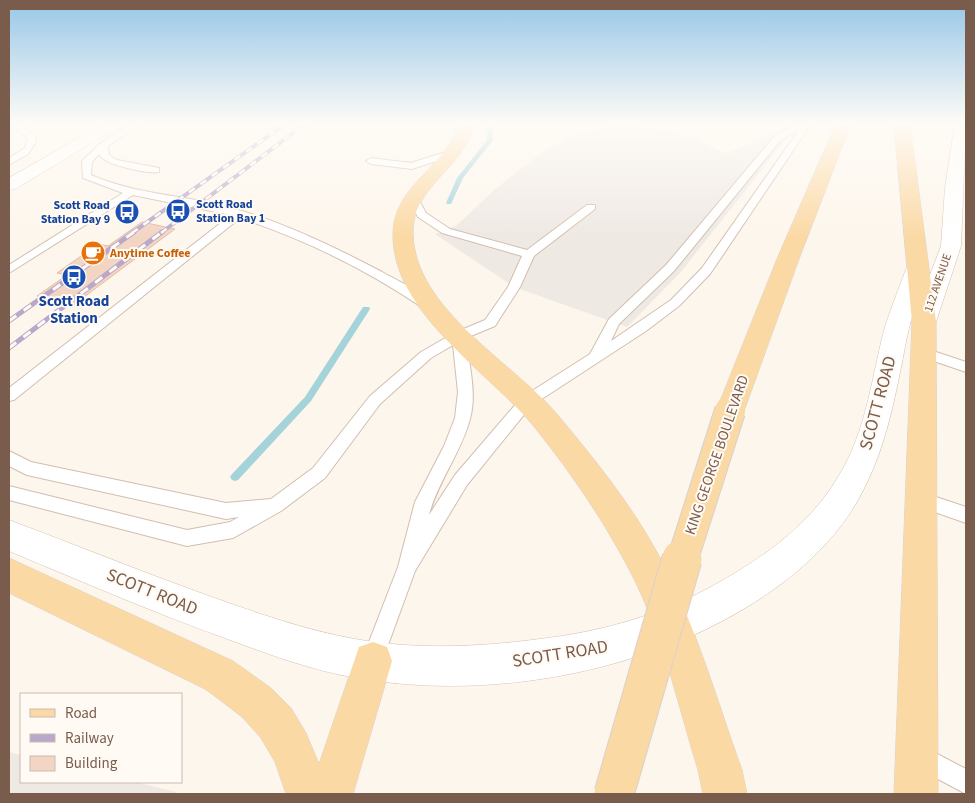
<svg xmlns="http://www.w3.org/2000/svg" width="975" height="803" viewBox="0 0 975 803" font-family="'Source Sans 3',sans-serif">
<rect width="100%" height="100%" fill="#fdf6ec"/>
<g fill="#efe9e4">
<polygon points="792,124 798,124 680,273 627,327 514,287 435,234 456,226 494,190 544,151 578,133 612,126 662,129 693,137 726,154"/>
<polygon points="9,752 21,755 21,782 135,782 176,792 178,794 9,794"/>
</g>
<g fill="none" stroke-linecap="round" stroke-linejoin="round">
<g fill="#a5d3da" fill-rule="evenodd">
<polygon points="488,124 492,124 493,140 463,178 451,204 447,204 446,203 457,178 487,140"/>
<polygon points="363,307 369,307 370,309 311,401 238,480 235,481 232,480 230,477 232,474 305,397"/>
</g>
</g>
<polygon fill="#f3d5c3" stroke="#e6bba3" points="142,222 175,229 72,306 37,296 67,275 57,273 98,244 108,246"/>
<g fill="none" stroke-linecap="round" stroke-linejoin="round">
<defs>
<g id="lane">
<polygon points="9,124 19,124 35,135 36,142 28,154 9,165 9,158 25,148 28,138"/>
<path d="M130,124H140L108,146L109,155L117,160L159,168V172C148,174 103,165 99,154L92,162L91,175C134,194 182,195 228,207C281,221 333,246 382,272C396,280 425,293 433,305L427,309L423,308C367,270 304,239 240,218L14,400L9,401V388L231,215L133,195L9,273V265L123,193L83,178L82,161L101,143Z"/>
<path d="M796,124H811L710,274L679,306L646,331L531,406L467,485L415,571L380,667L373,671L366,667L362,660L398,567L415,502L444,446L455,418L458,392L453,345L431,358L380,404L325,478L281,511L233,538L187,546L9,500V486L187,530L230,522L239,517L226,519L27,475L9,466V451L31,462L226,503L271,499L313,468L370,396L421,352L454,333L485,320L508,287L522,256L442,233L418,217L407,197L408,195H416L426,213L450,229L527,250L587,205H595V209L534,256L520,287L495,326L466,338C469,364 477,394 470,419C461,453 438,481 429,515L455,475L521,398L590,354L609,319L666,265L774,137ZM799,130L702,268L671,300L611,341L619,324L674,271L780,141Z"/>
<polygon points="452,150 457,153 455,155 412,169 371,164 366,161 371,158 411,163"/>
<polygon points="924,348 966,362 966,372 919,356 917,353"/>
<polygon points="921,492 966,507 966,523 915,505 912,500 915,495"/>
<polygon points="920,745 966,769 966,794 912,765 908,757 912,749"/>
</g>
<polygon id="street" points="955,124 966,124 961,246 936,322 932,328 924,330 916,328 912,322 941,246 945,188"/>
<g id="secondary">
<polygon points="104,124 123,124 15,189 9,190 9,178"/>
<path d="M917,262L925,264L928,269C920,291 912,314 907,337C895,397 886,456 852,510C815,568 749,611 687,638C586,681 466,697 357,678C315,671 273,656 233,641C157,614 83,582 9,551V520C76,545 142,572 209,596C257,613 305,630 355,639C416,650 479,647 540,639C598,632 655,617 707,589C757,562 808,528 838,477C864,436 871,385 882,338C888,314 898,292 906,269L909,264Z"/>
</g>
<g id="primary">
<path d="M457,124H473C468,167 411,185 413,234C415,309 511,361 556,413C593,457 631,504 658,554C695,622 716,698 742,770L747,794H703L698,770C678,705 663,636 632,575C606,524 572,474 536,429C490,372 392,314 393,234C393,184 451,164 457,124Z"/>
<polygon points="836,124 851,124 799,259 744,411 740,419 730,422 720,419 716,411 777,259"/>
<polygon points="894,124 910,124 936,322 938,794 894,794 912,322"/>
<polygon points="9,558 233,661 271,688 291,708 306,733 319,764 359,647 373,642 387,647 392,661 353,794 286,794 275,762 261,738 242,717 220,700 205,689 9,593"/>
</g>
</defs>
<use href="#lane" stroke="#d1beb0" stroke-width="2"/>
<use href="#street" stroke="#d1beb0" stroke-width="1"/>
<use href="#secondary" stroke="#d6c0b0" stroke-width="1"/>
<use href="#primary" stroke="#dad1cd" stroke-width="1"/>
<use href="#lane" fill="#fff" fill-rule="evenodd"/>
<use href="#street" fill="#fff" fill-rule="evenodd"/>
<use href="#secondary" fill="#fff" fill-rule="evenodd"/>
<use href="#primary" fill="#fbd9a5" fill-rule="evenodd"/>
<defs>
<g id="rail-far1">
<polyline points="132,233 285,124"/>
<polyline points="161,233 305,124"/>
</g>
<g id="rail">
<polyline points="9,321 134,232"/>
<polyline points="9,348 162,232"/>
</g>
</defs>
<use href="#rail-far1" stroke="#b9a8c9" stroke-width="4"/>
<use href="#rail" stroke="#b9a8c9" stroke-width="5"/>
<use href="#rail-far1" stroke="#fffaf3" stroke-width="2.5" stroke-dasharray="7" stroke-linecap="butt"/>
<use href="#rail" stroke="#fffaf3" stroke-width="3" stroke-dasharray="9" stroke-linecap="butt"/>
<defs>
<polyline id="primary-bridge-far1" points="682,561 730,411"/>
<polyline id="primary-bridge" points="614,794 682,559"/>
</defs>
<use href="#primary-bridge-far1" stroke="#dad1cd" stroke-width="32" stroke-linecap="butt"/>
<use href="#primary-bridge" stroke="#dad1cd" stroke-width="41" stroke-linecap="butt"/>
<use href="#primary-bridge-far1" stroke="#fbd9a5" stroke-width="30"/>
<use href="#primary-bridge" stroke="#fbd9a5" stroke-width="39"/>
</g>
<linearGradient id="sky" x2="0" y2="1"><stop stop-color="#97c7e8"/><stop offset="0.52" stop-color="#fefbf6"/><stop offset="1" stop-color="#fefbf6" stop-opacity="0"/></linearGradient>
<rect width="975" height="237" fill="url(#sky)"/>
<defs>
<symbol id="bus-disc" viewBox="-11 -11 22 22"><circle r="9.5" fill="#1a4fb4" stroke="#fffaf3"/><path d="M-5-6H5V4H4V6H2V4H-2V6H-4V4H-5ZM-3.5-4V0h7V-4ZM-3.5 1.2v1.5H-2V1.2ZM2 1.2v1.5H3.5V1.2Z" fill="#fff"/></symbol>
<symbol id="cafe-disc" viewBox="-11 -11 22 22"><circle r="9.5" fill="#e8710a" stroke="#fffaf3"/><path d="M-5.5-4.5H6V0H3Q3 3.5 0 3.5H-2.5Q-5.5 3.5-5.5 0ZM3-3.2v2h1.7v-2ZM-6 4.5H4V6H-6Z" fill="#fff"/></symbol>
</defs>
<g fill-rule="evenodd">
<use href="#bus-disc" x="164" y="197" width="28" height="28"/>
<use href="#bus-disc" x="113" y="198" width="28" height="28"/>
<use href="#cafe-disc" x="79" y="239" width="28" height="28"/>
<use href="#bus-disc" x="60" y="263" width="28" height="28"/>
</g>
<g text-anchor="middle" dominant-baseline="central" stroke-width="4" stroke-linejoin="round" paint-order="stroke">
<g font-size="12" font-weight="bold" fill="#164399" stroke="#fffaf3" text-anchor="start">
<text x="196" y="204">Scott Road<tspan x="196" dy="14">Station Bay 1</tspan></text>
<text x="110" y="205" text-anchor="end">Scott Road<tspan x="110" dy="14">Station Bay 9</tspan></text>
</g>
<g font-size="12" font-weight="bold" fill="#c56008" stroke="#fffaf3" text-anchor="start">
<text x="110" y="253">Anytime Coffee</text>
</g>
<g font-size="12" fill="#7a5c4d" stroke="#fffaf3">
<text transform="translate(938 283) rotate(-71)">112 AVENUE</text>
</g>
<g font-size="15" font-weight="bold" fill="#164399" stroke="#fffaf3">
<text x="74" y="301">Scott Road<tspan x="74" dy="17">Station</tspan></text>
</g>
<g font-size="15" fill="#7a5c4d" stroke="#fffaf3">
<text transform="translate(717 455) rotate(-71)">KING GEORGE BOULEVARD</text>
</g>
<g font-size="18" fill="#7a5c4d" stroke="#fffaf3">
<text transform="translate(878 403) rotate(-75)">SCOTT ROAD</text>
<text transform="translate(152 592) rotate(22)">SCOTT ROAD</text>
<text transform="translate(560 654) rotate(-9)">SCOTT ROAD</text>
</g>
</g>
<rect width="975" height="803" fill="none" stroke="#7a5c4d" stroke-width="20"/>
<rect x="20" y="693" width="162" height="90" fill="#fffaf3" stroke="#cabbb1"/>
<rect x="30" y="709" width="25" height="8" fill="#fbd9a5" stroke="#cabbb1"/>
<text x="65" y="718" font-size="15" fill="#7a5c4d">Road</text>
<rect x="30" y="734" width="25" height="8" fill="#b9a8c9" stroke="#cabbb1"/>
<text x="65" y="743" font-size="15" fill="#7a5c4d">Railway</text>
<rect x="30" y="756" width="25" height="15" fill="#f3d5c3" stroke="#cabbb1"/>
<text x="65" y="768" font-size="15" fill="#7a5c4d">Building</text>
</svg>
